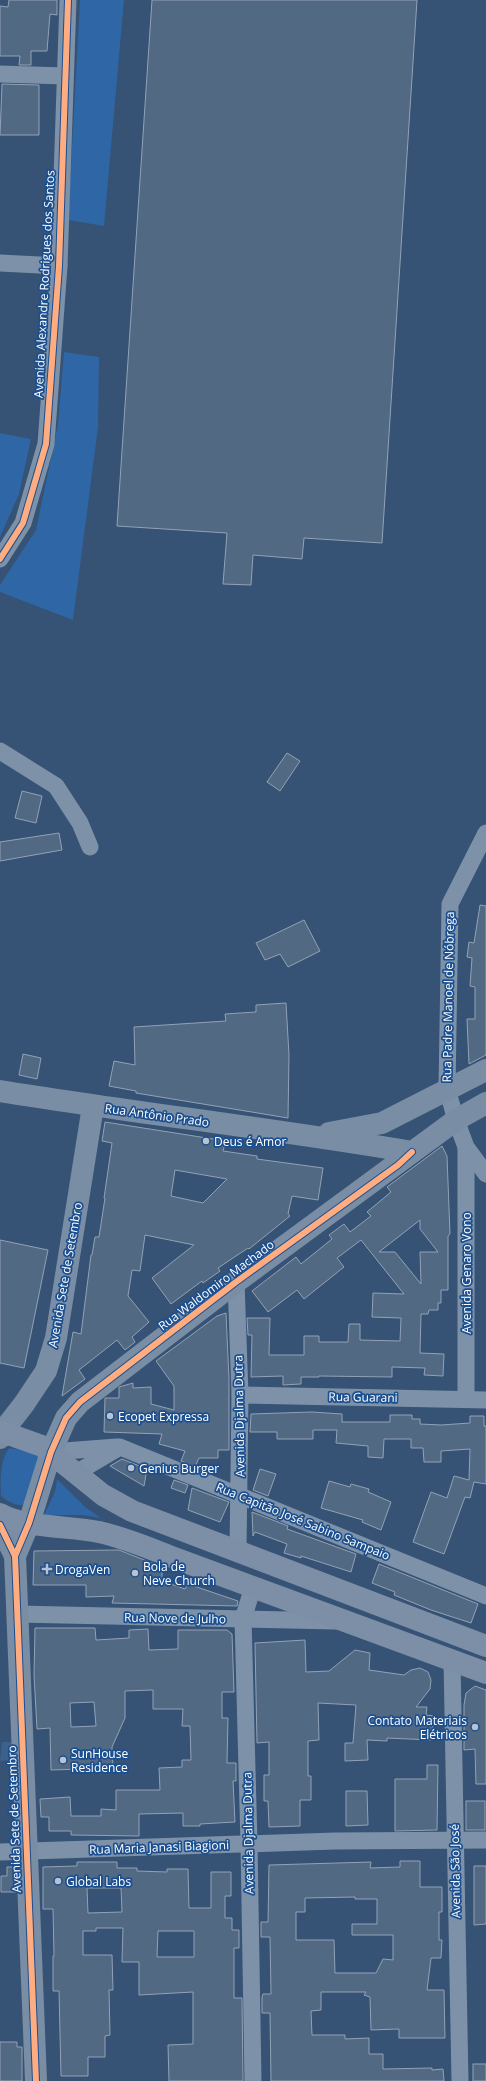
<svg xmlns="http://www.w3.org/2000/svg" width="486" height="2081" viewBox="0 0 486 2081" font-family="'Open Sans',sans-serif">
<rect width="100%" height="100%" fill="#365274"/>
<g fill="#2f66a5">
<polygon points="80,0 124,0 104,226 68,220"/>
<polygon points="64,352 99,357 98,427 73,620 0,592 0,585 36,530 58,425"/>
<polygon points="0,433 31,439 19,494 0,537"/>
<path d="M9,1448L28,1451L40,1458L26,1504C16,1507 9,1502 1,1496C0,1479 0,1461 9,1448Z"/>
<polygon points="57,1479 85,1507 101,1518 83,1515 44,1515 55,1492"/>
</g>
<polygon fill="#3b618d" points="2,1742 14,1742 14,1760 0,1761"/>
<g fill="#526984" stroke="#92a2b6" fill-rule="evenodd">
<polygon points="9,0 57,0 57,15 50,14 47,51 31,51 31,65 19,65 20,56 0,56 0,6 8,7"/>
<polygon points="152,0 417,0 382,543 304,538 302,559 253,555 251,585 223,584 227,533 117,526"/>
<polygon points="2,84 39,85 39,135 0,135"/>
<polygon points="287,753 300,761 280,791 267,782"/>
<polygon points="22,791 42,796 36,823 15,818"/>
<polygon points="59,833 62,850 0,861 0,842"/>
<polygon points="480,905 486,906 486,1055 469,1064 467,1019 475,1019 475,987 470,986 472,958 467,957 469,942 474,943"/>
<polygon points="304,920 320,951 288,967 280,954 265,960 256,943"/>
<polygon points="286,1003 289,1055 288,1118 136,1093 136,1091 109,1086 114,1061 135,1065 134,1027 226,1021 225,1014 256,1012 256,1005"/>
<polygon points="23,1054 41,1058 37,1079 19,1075"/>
<path d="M105,1122L226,1141L223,1151L257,1156V1159L323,1168L318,1200L292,1196L288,1214L290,1216L249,1249L248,1248L218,1268L220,1271L203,1283L202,1281L171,1304L152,1278L194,1245L145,1235L140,1271L132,1270L128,1296L149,1322L132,1337L135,1342L125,1350L117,1340L79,1370L85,1379L62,1396L73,1332L81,1334L91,1255H92L95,1237H99L105,1198H104L112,1143L102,1141ZM175,1170L227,1179L203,1203L171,1196Z"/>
<path d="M442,1146L447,1156L450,1234L448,1236V1290H441V1303H438V1310H429L428,1314H421L420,1353L444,1354L443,1376L424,1375L425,1368L392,1367V1377L319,1376V1377H301V1384L283,1385V1376L251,1377L252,1335H248L247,1318H270L269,1355H304V1336H319V1342H348L349,1324H360V1340L400,1341L401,1318L372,1317L373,1293L404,1294L361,1240L337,1258L344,1267L304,1299L297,1290L268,1312L252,1291L296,1257L301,1264L332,1239L329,1235L344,1224L350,1232L371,1216L367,1212L391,1192L387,1187ZM420,1220V1229L438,1252H420L421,1284L395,1252H379Z"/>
<polygon points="0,1240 48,1250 24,1368 0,1363"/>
<polygon points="226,1313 229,1379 229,1450 218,1450 218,1458 199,1458 195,1467 181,1461 185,1451 159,1444 162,1434 104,1432 105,1398 119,1398 119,1387 133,1383 133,1388 151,1387 151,1404 174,1410 174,1386 156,1361 217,1316"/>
<polygon points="312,1412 342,1414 342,1422 390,1422 390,1415 412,1415 412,1419 420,1419 420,1424 441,1425 470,1423 470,1416 484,1416 484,1426 486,1426 486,1484 474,1482 470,1498 465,1497 444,1554 413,1542 431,1492 447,1498 454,1476 469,1480 470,1449 441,1451 441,1462 424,1462 423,1448 411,1448 411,1439 384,1439 383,1458 368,1457 368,1446 336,1443 337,1430 313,1430 313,1439 277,1439 277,1432 250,1432 251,1414"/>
<polygon points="122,1459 147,1469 144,1486 110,1466"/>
<polygon points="260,1469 276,1474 268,1496 253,1490"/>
<polygon points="174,1480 188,1485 185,1493 171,1488"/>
<polygon points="329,1481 350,1487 351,1484 369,1489 368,1492 391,1502 381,1530 362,1522 363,1520 321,1508"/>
<polygon points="192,1488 229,1502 220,1522 188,1510"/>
<polygon points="252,1512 288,1526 287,1529 356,1554 351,1572 301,1556 301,1558 284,1553 287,1544 255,1532 253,1536"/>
<polygon points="119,1550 162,1567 162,1581 185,1589 188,1584 238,1601 237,1606 112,1603 114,1596 86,1597 86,1585 33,1585 34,1551"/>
<polygon points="379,1564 478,1604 471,1623 431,1610 394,1595 395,1592 372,1583"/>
<path d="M35,1628H95L96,1640L129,1638V1630L148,1629L149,1650L178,1649V1630H227L232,1634L234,1692H222V1718H228L227,1763H236V1781H233L235,1822L200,1824V1826H183V1813L139,1814V1836L71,1835V1831H49V1817H41L40,1799L70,1797L71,1816H101V1809L116,1810V1790H160L159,1768L182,1767V1760H191L190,1726H182L183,1709H153V1690L125,1691V1718L112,1747L113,1768L51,1770L50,1728L37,1729L34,1675ZM94,1702L96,1726L71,1727L70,1703Z"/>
<polygon points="305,1640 306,1672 329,1671 355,1650 370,1653 369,1670 404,1675 411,1670 420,1668 428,1672 431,1680 430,1689 416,1707 427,1707 426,1715 434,1716 431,1740 387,1738 387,1741 367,1740 368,1760 345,1761 345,1743 353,1743 356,1705 318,1703 319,1740 308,1741 308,1776 311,1776 311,1800 300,1800 300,1826 269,1827 268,1801 264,1801 264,1775 269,1775 269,1742 257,1743 255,1643"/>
<polygon points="475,1686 486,1690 486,1784 476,1784 475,1749 464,1750 464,1705 466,1693"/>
<polygon points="427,1765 438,1765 437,1830 395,1831 395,1779 427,1779"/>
<polygon points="346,1791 367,1791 368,1825 346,1826"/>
<rect x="466" y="1801" width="19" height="29"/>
<path d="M400,1861H420V1887H442V1912H439V1940H442L441,1958H431L427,1990H444L445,2038H399V2029L371,2030L370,1997L364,1995L366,1992H321V2010L311,2011L312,2035H345V2039L369,2038V2054H383V2069L432,2068V2070L443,2069L444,2081H271L270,2013H262V1997L263,1994H271L270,1937H261V1922H268L269,1865L371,1862L370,1868L400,1867ZM355,1897V1899H377V1924H352V1935H393V1960L383,1959L376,1973H335L334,1940H296V1912H305V1898Z"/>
<path d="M77,1862H117V1868H137V1871L167,1872V1869H188L189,1908H211V1872H231V1896H225V1918H232V1930H239V1948H234V1998H242L243,2081H169L168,2045L193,2044V1992L139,1995V1962H122L123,1928H96V1931H83V1955H112L113,1990H109L110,2035L105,2036V2057H88V2076H61L59,1991H53V1956H54L53,1909H43V1867L77,1866ZM87,1888H121L122,1912L88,1913ZM158,1931H194V1957H157Z"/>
<polygon points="474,1866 486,1866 486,1924 474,1925"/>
<polygon points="7,1867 15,1867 16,1892 1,1892 1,1876 7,1876"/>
<polygon points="0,2042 17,2042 17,2047 22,2047 22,2081 0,2081"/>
<rect x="473" y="2064" width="13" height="17"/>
</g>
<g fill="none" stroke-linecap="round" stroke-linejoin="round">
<g stroke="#7d92a8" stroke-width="17">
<polyline points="0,74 65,76"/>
<polyline points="0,263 59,266"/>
<polyline points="0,559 23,523 46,444 59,266 68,0"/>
<polyline points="0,751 56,786 80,823 90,847"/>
<polyline points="486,833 450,904 447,1089 456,1120 466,1147 486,1174"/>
<polyline points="236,1282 240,1395 238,1550"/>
<polyline points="240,1395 486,1400"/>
<polyline points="466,1399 466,1147"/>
<polyline points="51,1452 117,1447"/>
<polyline points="76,1473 120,1447 486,1596"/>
<polyline points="17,1614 335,1621"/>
<polyline points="452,1661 460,2081"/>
<polyline points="0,1852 335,1841 486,1840"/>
<polyline points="253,2081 249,1844 243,1619 253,1587"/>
</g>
<g stroke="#798da4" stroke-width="22">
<path d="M0,1091C137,1113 275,1129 412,1152"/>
<polyline points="329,1133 382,1123 486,1070"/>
<polyline points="0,1438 3,1431 24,1404 46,1371 56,1338 93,1106"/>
<polyline points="0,1525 15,1556 36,2081"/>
<polyline points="15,1556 29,1523 51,1452 66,1418 80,1402 236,1282 456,1120 486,1103"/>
</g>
<g stroke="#7d8ea7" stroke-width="22">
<polyline points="0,1431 42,1446 103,1495 132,1511 486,1646"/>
<path d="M0,1514C24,1528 70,1526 99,1532C126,1538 151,1549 177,1559L486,1673"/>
</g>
<defs>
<g id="cycleway">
<polyline points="0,559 23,523 46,444 59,266 68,0"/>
<polyline points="0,1525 15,1556 36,2081"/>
<polyline points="15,1556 29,1523 51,1452 66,1418 80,1402 236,1282 398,1165 412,1152"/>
</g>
</defs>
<use href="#cycleway" stroke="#1b4f8f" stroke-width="8"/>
<use href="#cycleway" stroke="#ffac80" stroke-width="6"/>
</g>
<g fill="#b9c2ce" stroke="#1b4f8f" stroke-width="1.5">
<circle cx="206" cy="1141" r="4"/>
<circle cx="110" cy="1416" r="4"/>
<circle cx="131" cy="1468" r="4"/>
<path d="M45 1563h4v4h4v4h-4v4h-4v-4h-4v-4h4z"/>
<circle cx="135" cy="1573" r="4"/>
<circle cx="475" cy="1727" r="4"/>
<circle cx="63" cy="1760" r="4"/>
<circle cx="58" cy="1881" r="4"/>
</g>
<g text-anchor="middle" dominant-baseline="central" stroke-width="3.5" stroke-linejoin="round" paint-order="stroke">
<g font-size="12" fill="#fff" stroke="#1b4f8f">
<text transform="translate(44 284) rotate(-87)">Avenida Alexandre Rodrigues dos Santos</text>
<text transform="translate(448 997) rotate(-89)">Rua Padre Manoel de Nóbrega</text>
<text transform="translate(157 1115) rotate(8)">Rua Antônio Prado</text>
<text transform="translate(466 1273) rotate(-90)">Avenida Genaro Vono</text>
<text transform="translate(65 1275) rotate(-80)">Avenida Sete de Setembro</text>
<text transform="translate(216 1285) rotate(-37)">Rua Waldomiro Machado</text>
<text transform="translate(363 1397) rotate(1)">Rua Guarani</text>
<text transform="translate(239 1416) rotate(-91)">Avenida Djalma Dutra</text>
<text transform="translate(303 1521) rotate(22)">Rua Capitão José Sabino Sampaio</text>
<text transform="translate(175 1618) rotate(1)">Rua Nove de Julho</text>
<text transform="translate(14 1819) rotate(-92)">Avenida Sete de Setembro</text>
<text transform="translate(248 1833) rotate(-91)">Avenida Djalma Dutra</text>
<text transform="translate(159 1847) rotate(-2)">Rua Maria Janasi Biagioni</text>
<text transform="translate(455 1871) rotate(-91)">Avenida São José</text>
</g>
<g font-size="12" fill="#fff" stroke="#1b4f8f" text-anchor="start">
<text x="214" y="1141">Deus é Amor</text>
<text x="118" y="1416">Ecopet Expressa</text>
<text x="139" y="1468">Genius Burger</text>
<text x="143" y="1566">Bola de<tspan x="143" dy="14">Neve Church</tspan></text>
<text x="55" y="1569">DrogaVen</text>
<text x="467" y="1720" text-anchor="end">Contato Materiais<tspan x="467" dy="14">Elétricos</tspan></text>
<text x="71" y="1753">SunHouse<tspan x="71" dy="14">Residence</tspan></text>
<text x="66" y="1881">Global Labs</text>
</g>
</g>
</svg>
